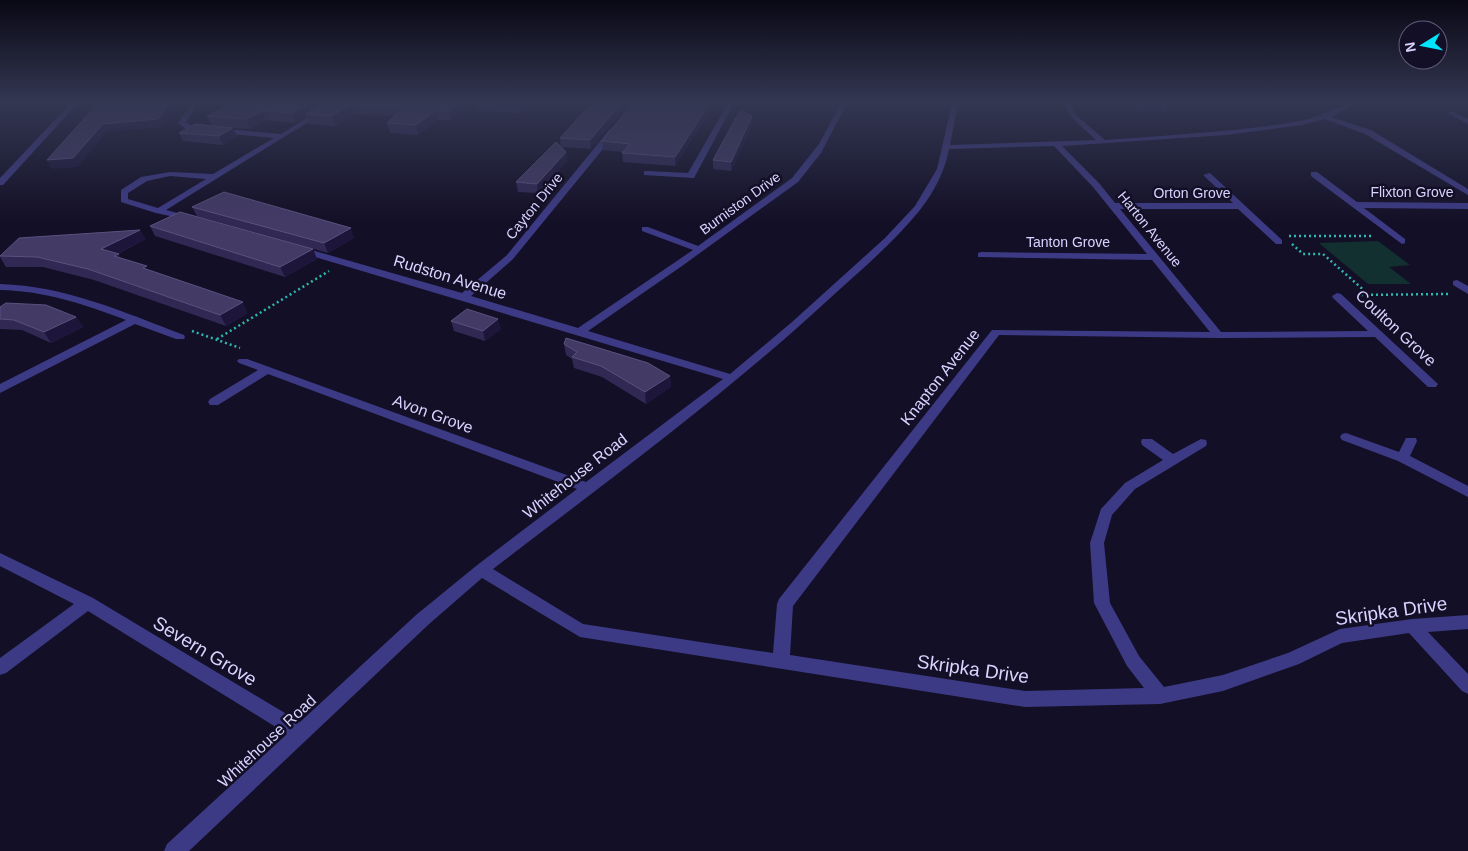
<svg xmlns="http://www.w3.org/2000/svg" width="1468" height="851" viewBox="0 0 1468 851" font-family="Helvetica,sans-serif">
<rect width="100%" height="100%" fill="#130f26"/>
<polygon fill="#12302f" points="1378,241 1410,265 1389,267 1411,284 1368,284 1319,243"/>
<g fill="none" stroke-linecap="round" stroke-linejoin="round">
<g stroke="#2fb8b0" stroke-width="2.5" stroke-dasharray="2 3" stroke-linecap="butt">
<polyline points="1289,236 1372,236"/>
<polyline points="1292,244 1303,254 1323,254 1367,293"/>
<polyline points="1356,295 1449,294"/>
<polyline points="192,331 240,348"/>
<polyline points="217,339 329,271"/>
</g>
<g fill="#3d3a85" fill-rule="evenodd">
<polygon points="71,103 78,103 3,185 0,185 0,178"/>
<path d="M192,103H198L186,122L192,126L281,134L331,103H339L166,210L193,217V221L156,213L121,202V190L141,177L170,172L213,174L274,138L187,130L178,123ZM170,176L206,179L158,208L128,199V193L147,181Z"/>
<polygon points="728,103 734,103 694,178 644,175 644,171 647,171 688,173"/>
<path d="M841,103H847L821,153L798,182L682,266L588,331L730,374L792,322L885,238L915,206L937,169L952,103H958L950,145L1096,140L1071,117L1064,103H1070L1076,115L1105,140C1170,135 1236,132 1300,121C1320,118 1340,103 1358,103L1331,117L1371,130L1468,189V195L1365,134L1325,119L1302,125L1226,135L1062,146L1099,183L1115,203H1233L1203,175L1210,173L1282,240V244H1276L1238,209H1120L1221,332L1368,331L1333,298L1332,296L1337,293L1341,294L1438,384L1436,387H1428L1375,337L1218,338L999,335L793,606L790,655L1025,691L1144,688L1127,666L1094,603L1090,543L1101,509L1125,483L1163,460L1142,445L1141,442L1142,439H1152L1173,454L1201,439L1206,440L1207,443L1206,446L1135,489L1112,515L1104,543L1110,603L1139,656L1164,687L1223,675L1288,653L1340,629L1412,619L1468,615V629L1428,632L1468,674V694L1462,691L1409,633L1342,643L1299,664L1223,691L1160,704L1025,707L580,637L482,578L428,625L189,851H164L167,844L287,734L88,611L6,673L0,675V658L74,604L0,566V553L93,598L300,722L416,615L476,566L577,489L268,374L218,405H210L208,402L210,399L258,370L239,363L237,361L239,359H247L586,482L723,379L295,251V247H301L462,293L507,255L610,129H616V133L513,259L471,296L578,328L693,250L642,231V227H648L698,246L792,178L819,144ZM1054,146L1093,187L1147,254L981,252L978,253V257L1152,260L1210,332L992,330L779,599L777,604L773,653L583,624L493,569C606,482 723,397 828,300C860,271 893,243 920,210C934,192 945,171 949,149Z"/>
<polygon points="1451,111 1468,119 1468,124 1449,114 1448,113"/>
<polygon points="1311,172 1317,172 1357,202 1468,203 1468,209 1364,208 1405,239 1405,243 1402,244 1311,176"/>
<polygon points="1457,280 1468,286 1468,294 1453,285 1453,281"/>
<path d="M0,284C66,286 123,312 184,335L185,337L184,339H176L135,324L0,393V384L126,320C84,304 45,291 0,290Z"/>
<polygon points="1346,433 1399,452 1406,438 1416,438 1417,441 1410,456 1468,486 1468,497 1398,461 1342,440 1340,437 1342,434"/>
</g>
</g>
<g fill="#312854">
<polygon points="232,103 471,103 451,120 438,120 418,135 390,133 387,123 395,116 354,114 335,126 309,124 306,116 296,123 266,120 250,129 233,128 237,136 223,145 183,141 179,133 212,126 207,116"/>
<polygon points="477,103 531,103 521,113 478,111"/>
<polygon points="592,103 591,149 561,147 566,152 567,161 538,193 518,192 516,182 561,147 560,138"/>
<polygon points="633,103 715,103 675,166 623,162 622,153 623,152 603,150 602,141"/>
<polygon points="1124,103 1222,103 1165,112 1157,109 1143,111"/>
<polygon points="752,125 731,171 713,169 713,160"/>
<polygon points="192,207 354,238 328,253 197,216"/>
<polygon points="150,226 313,249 317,259 285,277 155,236"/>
<polygon points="146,239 118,254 122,259 248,313 226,326 94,280 43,267 6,267 0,257 0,256"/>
<polygon points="0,307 76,317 83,327 51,343 22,330 0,329"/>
<polygon points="451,321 501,329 485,341 454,331"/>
<polygon points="564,344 670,376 671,387 646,404 602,377 574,368 572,359 566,355"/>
</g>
<g fill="#1d163a">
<polygon points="170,103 180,103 162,127 107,132 78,167 52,169 47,160 103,124"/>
<polygon points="309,103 328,103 306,114 306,116 296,123 292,113"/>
<polygon points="458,103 471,103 451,120 449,111"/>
<polygon points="520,103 531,103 521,113"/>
<polygon points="621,103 629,103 591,149 590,140"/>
<polygon points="710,103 715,103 675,166 675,157"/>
<polygon points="1146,103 1159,103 1157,109 1143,111"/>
<polygon points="1175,103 1222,103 1165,112 1168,104"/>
<polygon points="351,104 354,114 335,126 332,116"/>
<polygon points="436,110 438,120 418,135 416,125"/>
<polygon points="262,111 266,120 250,129 246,119"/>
<polygon points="752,116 752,125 731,171 731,162"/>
<polygon points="233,128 237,136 223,145 219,136"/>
<polygon points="566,152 567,161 538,193 537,184"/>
<polygon points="351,228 354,238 328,253 324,243"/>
<polygon points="140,230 146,239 107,259 101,249"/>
<polygon points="313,249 317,259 285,277 280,267"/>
<polygon points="119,254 125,264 114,256"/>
<polygon points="243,302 248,313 226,326 220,315"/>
<polygon points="76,317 83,327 51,343 44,332"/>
<polygon points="498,319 501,329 485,341 483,331"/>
<polygon points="670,376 671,387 646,404 645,392"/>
</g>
<g fill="#433a66" stroke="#5a527e">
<polygon points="98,103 170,103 158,119 103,124 73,158 47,160"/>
<polygon points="232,103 309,103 292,113 262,111 246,119 207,116"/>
<polygon points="324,103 458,103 449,111 436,110 416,125 387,123 405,107 351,104 332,116 306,114"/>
<polygon points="592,103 621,103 590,140 560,138"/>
<polygon points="633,103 710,103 675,157 622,153 630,144 602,141"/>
<polygon points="740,110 752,116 731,162 713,160"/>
<polygon points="195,124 233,128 219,136 179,133"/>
<polygon points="556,142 566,152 537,184 516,182"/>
<polygon points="224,192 351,228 324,243 192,207"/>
<polygon points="180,212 313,249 280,267 150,226"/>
<polygon points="140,230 101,249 119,254 114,256 147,266 143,268 243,302 220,315 88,269 37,257 0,256 19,238"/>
<polygon points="6,303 46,305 76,317 44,332 14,320 0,319 0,307"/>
<polygon points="467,309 498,319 483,331 451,321"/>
<polygon points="566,338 648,363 670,376 645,392 601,366 572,357 577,352 564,344"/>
</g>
<linearGradient id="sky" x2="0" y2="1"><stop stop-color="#0a0815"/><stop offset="0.46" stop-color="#333752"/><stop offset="1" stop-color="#333752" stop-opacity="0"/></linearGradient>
<rect width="1468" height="222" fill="url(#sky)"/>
<g text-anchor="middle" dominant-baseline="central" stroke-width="5" stroke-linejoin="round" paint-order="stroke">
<g font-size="14" fill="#d9d4ff" stroke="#130f26">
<text x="1412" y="192">Flixton Grove</text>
<text x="1192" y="193">Orton Grove</text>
<text transform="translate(740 203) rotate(-36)">Burniston Drive</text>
<text transform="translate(534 206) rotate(-51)">Cayton Drive</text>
<text transform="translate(1150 229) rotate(51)">Harton Avenue</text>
<text x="1068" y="242">Tanton Grove</text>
</g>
<g font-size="16" fill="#d9d4ff" stroke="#130f26">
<text transform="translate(450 277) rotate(17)">Rudston Avenue</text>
<text transform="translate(1396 328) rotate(43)">Coulton Grove</text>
<text transform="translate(940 377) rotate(-52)">Knapton Avenue</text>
<text transform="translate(433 414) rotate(20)">Avon Grove</text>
<text transform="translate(575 476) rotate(-38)">Whitehouse Road</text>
<text transform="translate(267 741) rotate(-43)">Whitehouse Road</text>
</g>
<g font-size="19" fill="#d9d4ff" stroke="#130f26">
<text transform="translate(1391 611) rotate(-8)">Skripka Drive</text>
<text transform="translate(205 651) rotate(31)">Severn Grove</text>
<text transform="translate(973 669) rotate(8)">Skripka Drive</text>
</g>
</g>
<g transform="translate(1423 45) rotate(260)"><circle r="24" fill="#130f26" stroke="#625e7d"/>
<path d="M0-4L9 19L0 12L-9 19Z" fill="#00e5ff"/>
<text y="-8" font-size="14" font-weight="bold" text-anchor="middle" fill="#d9d4ff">N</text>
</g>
</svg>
